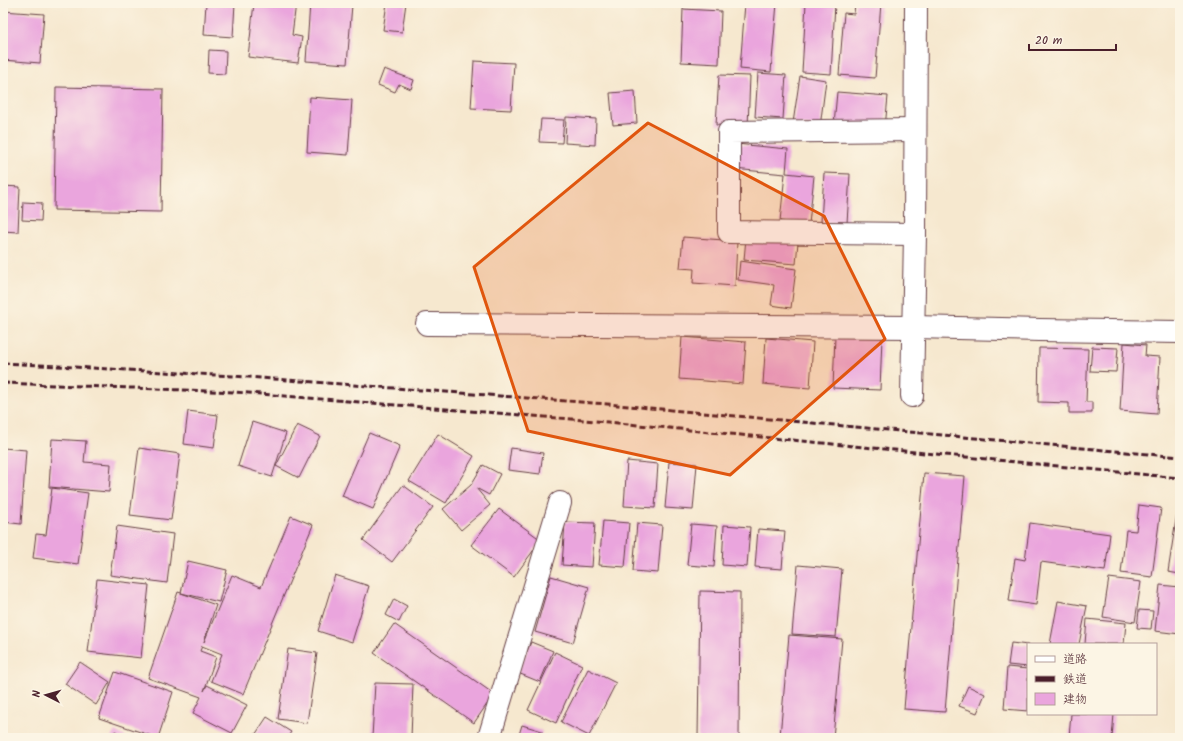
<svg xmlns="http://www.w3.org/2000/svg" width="1183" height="741" viewBox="0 0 1183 741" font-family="Kalam,'Klee One',sans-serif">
<rect width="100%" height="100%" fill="#fcf5e5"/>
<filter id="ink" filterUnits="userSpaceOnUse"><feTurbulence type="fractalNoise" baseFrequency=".025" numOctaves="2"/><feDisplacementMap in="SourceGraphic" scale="8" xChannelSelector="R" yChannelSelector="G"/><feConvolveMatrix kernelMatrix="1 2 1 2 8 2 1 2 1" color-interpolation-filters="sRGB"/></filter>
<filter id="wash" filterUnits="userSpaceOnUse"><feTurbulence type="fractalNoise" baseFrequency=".012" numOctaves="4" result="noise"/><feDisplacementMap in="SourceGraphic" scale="16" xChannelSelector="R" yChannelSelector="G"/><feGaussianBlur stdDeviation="0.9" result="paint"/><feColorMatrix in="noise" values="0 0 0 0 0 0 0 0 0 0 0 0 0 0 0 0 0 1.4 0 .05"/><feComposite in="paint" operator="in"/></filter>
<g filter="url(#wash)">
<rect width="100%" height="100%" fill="#f6e8cf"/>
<g id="blocks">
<g fill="#eaa5dd">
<polygon points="206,3 235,3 233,37 204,35"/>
<polygon points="254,3 296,3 292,35 302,37 298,63 248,57"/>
<polygon points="310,3 352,5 347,64 306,61"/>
<polygon points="387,3 406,3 402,32 383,30"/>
<polygon points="745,3 777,3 771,72 740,69"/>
<polygon points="806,3 835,4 831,74 802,72"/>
<polygon points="855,3 881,3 875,78 839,75 844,13 854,14"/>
<polygon points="683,9 721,11 719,64 681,62"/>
<polygon points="3,11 44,14 40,63 3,60"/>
<polygon points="209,50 226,51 225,74 208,73"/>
<polygon points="474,61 514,63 511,110 471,108"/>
<polygon points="384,69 414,80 411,89 399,84 395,92 378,85"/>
<polygon points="758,73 786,75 783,119 755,117"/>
<polygon points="719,75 750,76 748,127 716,125"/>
<polygon points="800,76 826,80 820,127 793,123"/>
<polygon points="56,87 163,89 161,212 54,210"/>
<polygon points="635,91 637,123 613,125 610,93"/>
<polygon points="837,92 888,96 885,128 834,125"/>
<polygon points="310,97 352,100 348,155 307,152"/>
<polygon points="566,117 596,119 595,145 565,143"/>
<polygon points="541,119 564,120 562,143 539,142"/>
<polygon points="736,144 788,149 786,173 814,176 809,224 780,221 785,174 734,169"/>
<polygon points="824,173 850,174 847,223 821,222"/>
<polygon points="3,186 20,187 18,232 3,231"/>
<polygon points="23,202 42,203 41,221 22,220"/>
<polygon points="683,237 737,241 735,286 693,283 694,269 680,268"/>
<polygon points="746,238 798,242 796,264 744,260"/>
<polygon points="740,261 796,269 791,308 771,305 774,285 738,280"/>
<polygon points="835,336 882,337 880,390 833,388"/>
<polygon points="682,337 746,342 743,384 679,379"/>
<polygon points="766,338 813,342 810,388 763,384"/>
<polygon points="1124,343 1146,345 1145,356 1160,357 1157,414 1120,411"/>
<polygon points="1092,347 1118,348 1116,372 1090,371"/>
<polygon points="1039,348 1088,349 1086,402 1092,402 1092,413 1069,413 1069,403 1038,402"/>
<polygon points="188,411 218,415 214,448 184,444"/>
<polygon points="252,422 286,433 272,477 238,466"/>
<polygon points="297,425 320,436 299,478 276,466"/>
<polygon points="369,433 400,446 373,509 342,496"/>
<polygon points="438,434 474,456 446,503 409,481"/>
<polygon points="52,439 86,441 84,462 111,464 109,492 49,487"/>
<polygon points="3,448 26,450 21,524 3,522"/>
<polygon points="139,448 180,454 171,520 130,515"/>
<polygon points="511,448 543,453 540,474 508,470"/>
<polygon points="627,461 658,464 655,508 624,506"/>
<polygon points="669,462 697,464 693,510 665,508"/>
<polygon points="483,465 500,474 489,495 476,488 490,505 461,530 443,509 471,485"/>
<polygon points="924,473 965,476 945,712 904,709"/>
<polygon points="403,485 433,507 392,562 363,540"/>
<polygon points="52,488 88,493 78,564 33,558 36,534 46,535"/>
<polygon points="1139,505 1161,508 1152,577 1121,573 1126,530 1136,531"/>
<polygon points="499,509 541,540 514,577 471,545"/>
<polygon points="1177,513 1180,514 1180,574 1168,572"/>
<polygon points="291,516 313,525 243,694 211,681 222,654 202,646 200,651 216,657 204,691 207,685 247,705 232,733 193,713 201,697 148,678 178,592 216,605 204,642 232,575 261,587"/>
<polygon points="603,521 629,523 625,567 599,565"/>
<polygon points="565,522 595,523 592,567 562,565"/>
<polygon points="637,523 662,525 658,573 633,571"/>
<polygon points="1030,523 1110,534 1105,571 1041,562 1036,605 1009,601 1015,558 1025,560"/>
<polygon points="691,524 717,526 714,567 687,565"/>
<polygon points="724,525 750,527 747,567 722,565"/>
<polygon points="117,526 173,534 167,583 110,575"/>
<polygon points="758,529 785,531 782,569 755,567"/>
<polygon points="188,561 227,570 219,602 181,593"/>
<polygon points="798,565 842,569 836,637 792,634"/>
<polygon points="335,575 369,586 352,642 318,631"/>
<polygon points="551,576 589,587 573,643 535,632"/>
<polygon points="1109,578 1141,582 1135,622 1103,617"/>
<polygon points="97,579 149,585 141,658 88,652"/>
<polygon points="1160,585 1180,587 1180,634 1155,631"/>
<polygon points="700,591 740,592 739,738 698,738"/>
<polygon points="394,599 407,606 399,622 386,615"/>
<polygon points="1058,601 1087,606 1079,644 1050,644"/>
<polygon points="1139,610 1153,611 1151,629 1137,628"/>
<polygon points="1087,619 1126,623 1124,644 1085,644"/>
<polygon points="394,624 494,694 474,723 374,653"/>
<polygon points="789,635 842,639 833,738 801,738 780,736"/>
<polygon points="531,642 553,651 540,682 518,673"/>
<polygon points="1011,643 1028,645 1028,667 1008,665"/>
<polygon points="288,649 317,653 307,723 278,719"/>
<polygon points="555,652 582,665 556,723 528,710"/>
<polygon points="80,662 110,682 96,705 65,684"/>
<polygon points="1007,667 1028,669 1028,711 1004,709"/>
<polygon points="588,669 616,683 589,736 561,722"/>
<polygon points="115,672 173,692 158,738 99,718"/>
<polygon points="375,683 413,684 411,738 372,738"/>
<polygon points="968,686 985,694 977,713 959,706"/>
<polygon points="1071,714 1114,714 1112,738 1069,737"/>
<polygon points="267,717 291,732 287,738 253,738"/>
<polygon points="522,725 542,731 540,738 518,738"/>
<polygon points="115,731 127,738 111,738"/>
</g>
</g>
</g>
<g filter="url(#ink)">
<use href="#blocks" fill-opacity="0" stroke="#643d44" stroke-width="1"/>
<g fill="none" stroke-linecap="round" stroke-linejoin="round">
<defs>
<g id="minor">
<polyline points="915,234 729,232 729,132 915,130"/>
<polyline points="427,324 914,327 1040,330 1180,332"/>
<polyline points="912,396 915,234 916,3"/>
<polyline points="489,738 560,503"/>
</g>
</defs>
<use href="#minor" stroke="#643d44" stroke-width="24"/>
<use href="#minor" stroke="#fff" stroke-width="22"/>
<g stroke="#4a1f2b" stroke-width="3" stroke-dasharray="6 3" stroke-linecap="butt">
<polyline points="3,363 234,376 607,404 1180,457"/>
<polyline points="3,383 235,392 608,422 1180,478"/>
</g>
</g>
</g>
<path fill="#e0560e" fill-opacity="0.2" stroke="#e0560e" stroke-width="3" stroke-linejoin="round" d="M648,123L824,216L885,339L730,475L528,431L474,267Z"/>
<rect width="1183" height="741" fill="none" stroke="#fcf5e5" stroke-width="16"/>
<rect x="1027" y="643" width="130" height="72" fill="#fcf5e5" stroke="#b59f9b"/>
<rect x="1035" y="656" width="20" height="6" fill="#ffffff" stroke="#b59f9b"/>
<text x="1063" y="663" font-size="12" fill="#4a1f2b">道路</text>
<rect x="1035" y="676" width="20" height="6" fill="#4a1f2b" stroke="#b59f9b"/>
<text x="1063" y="683" font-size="12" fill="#4a1f2b">鉄道</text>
<rect x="1035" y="693" width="20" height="12" fill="#eaa5dd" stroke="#b59f9b"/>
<text x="1063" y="703" font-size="12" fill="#4a1f2b">建物</text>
<g transform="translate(46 695) rotate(276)" stroke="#fcf5e5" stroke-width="3" paint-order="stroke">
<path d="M0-3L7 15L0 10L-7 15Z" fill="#4a1f2b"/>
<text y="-6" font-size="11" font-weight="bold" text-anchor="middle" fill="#4a1f2b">N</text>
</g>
<path d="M1029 44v6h87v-6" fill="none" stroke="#4a1f2b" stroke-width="2"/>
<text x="1035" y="44" font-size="12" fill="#4a1f2b" stroke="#fcf5e5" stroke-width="3" paint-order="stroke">20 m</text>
</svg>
